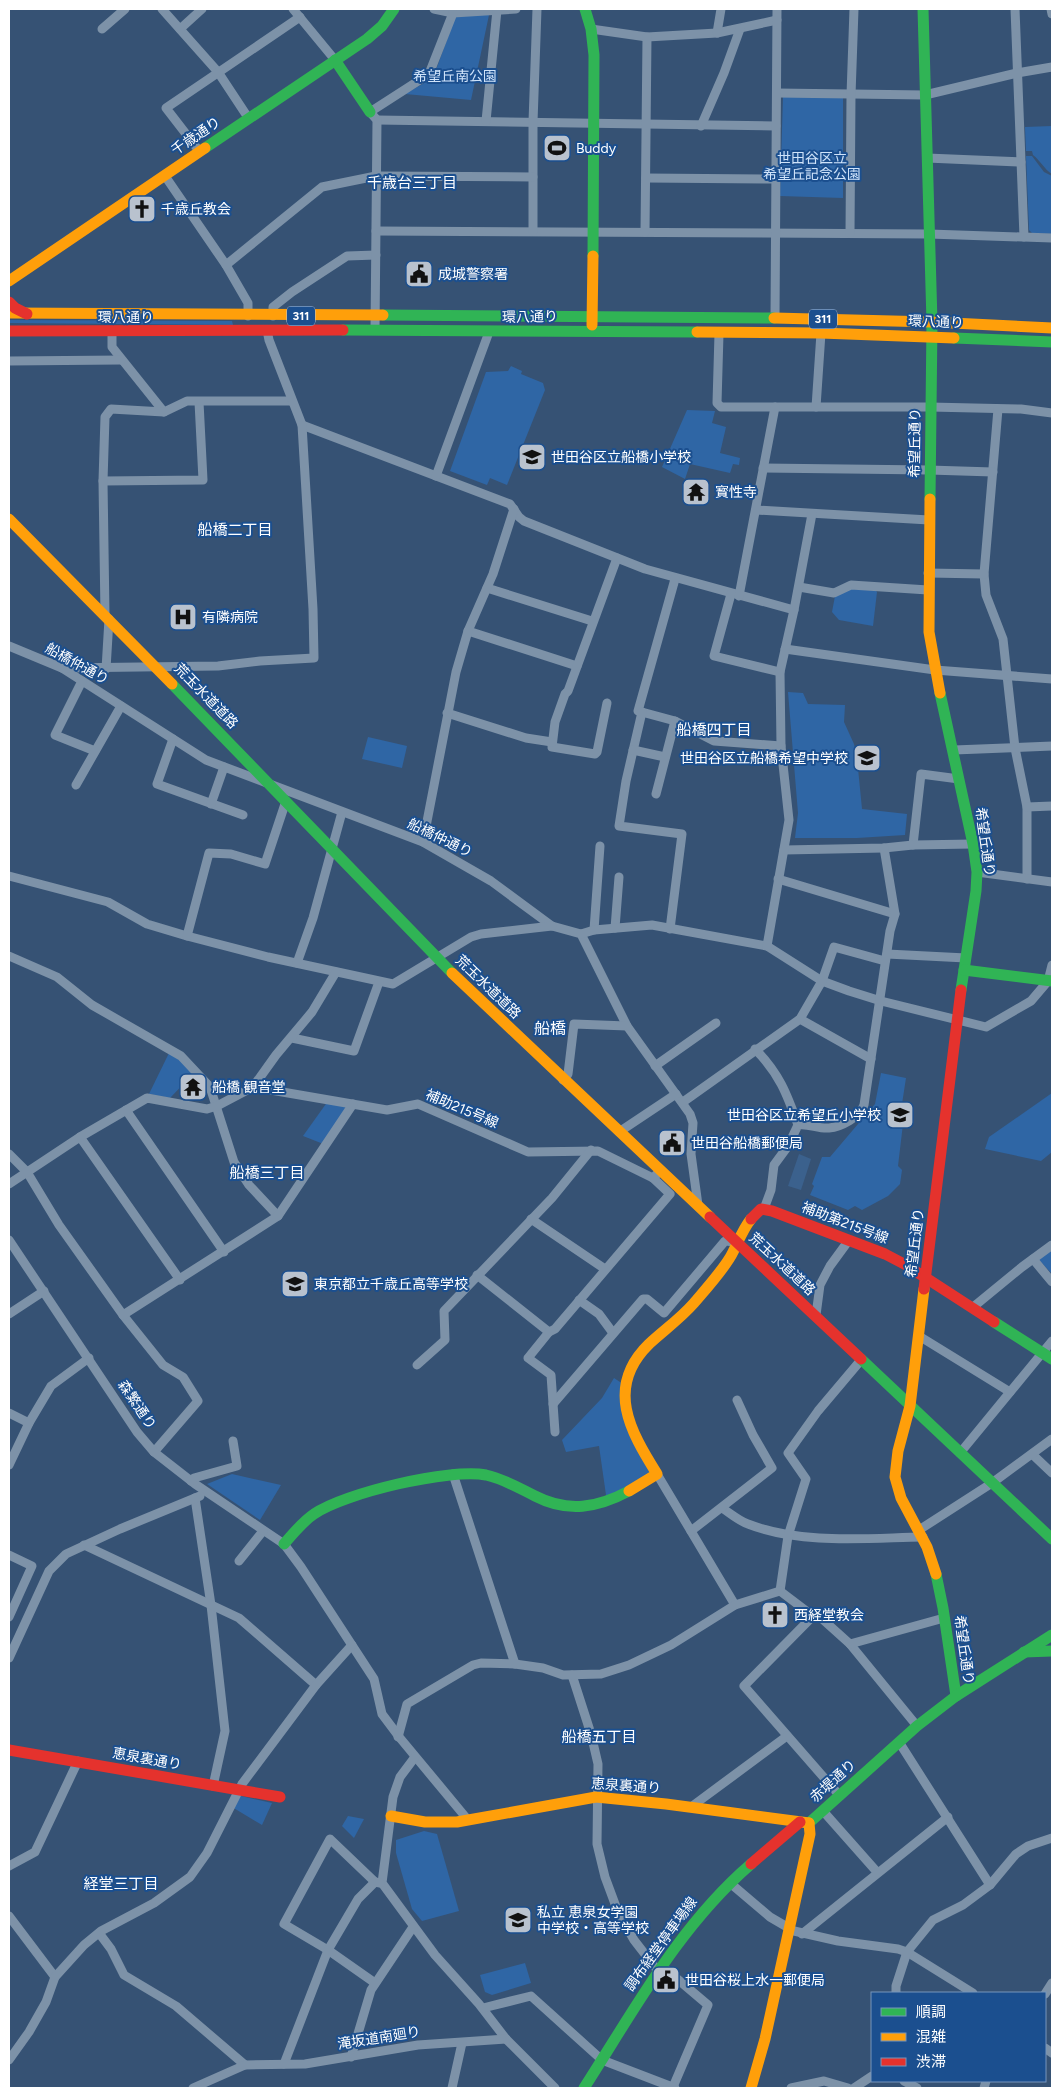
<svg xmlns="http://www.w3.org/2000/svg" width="1061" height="2097" viewBox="0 0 1061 2097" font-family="Figtree,'Noto Sans JP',sans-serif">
<rect width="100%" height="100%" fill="#365274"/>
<g fill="#2f66a5">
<polygon points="456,15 489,15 471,100 405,94 433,78"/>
<polygon points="783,97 843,97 843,198 780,196"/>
<path d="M1052,126V174C1044,169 1040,160 1033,155L1032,151H1026L1025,127Z"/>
<polygon points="1026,156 1032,156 1044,172 1052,176 1052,234 1032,233 1029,230"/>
<polygon points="9,320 232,321 233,325 9,323"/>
<polygon points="511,366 522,371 521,374 543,383 545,390 507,485 490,478 487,485 450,471 486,372 508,371"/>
<polygon points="687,410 715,411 712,423 726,427 720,453 740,458 739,465 733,464 730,473 690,464 685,479 662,467"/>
<polygon points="850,589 875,590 877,592 873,626 839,620 832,612 835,596"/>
<polygon points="788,692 803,693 808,704 845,705 844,722 854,744 857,758 862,809 907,814 905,835 857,838 795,838 798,813"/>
<polygon points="368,737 407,746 402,768 362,759"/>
<polygon points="169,1053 177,1057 193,1074 170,1098 149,1094"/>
<polygon points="881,1073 906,1078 902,1104 905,1107 898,1166 902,1170 900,1184 888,1196 862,1210 855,1206 848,1210 810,1195 814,1186 812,1184 822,1157 830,1157 875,1104"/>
<polygon points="1052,1093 1052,1152 1041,1161 985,1149 989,1137"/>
<polygon points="328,1101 352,1105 326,1145 303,1136"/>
<polygon points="1052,1249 1052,1274 1038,1259"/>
<polygon points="614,1378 623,1384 622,1402 655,1473 607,1502 599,1446 566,1452 562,1440 602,1398"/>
<polygon points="232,1474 281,1485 260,1520 207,1484"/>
<polygon points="241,1796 272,1803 262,1825 232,1807 236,1799"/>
<polygon points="348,1816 364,1819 354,1838 342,1826"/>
<polygon points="424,1831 437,1834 459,1911 422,1921 412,1909 396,1853 396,1840"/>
<polygon points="525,1963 531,1983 492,1995 485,1992 480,1975"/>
</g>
<polygon fill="#3b618d" points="799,1154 811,1159 801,1190 788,1186"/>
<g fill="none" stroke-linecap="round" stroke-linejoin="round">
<g stroke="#7d92a8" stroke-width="9">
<polyline points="162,9 218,72 249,119"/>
<polyline points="293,9 335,60"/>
<polyline points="434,9 453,13 516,9"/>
<polyline points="1015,9 1024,237"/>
<polyline points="1051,9 1052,14"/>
<polyline points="102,29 125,9"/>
<polyline points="180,29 202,9"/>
<polyline points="591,29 647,37 717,33 777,20"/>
<polyline points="717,33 721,9"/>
<polyline points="777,93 925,95 1017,73 1052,67"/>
<polyline points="377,120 776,126"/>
<polyline points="486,121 497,10"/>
<polyline points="701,126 724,73 740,29"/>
<polyline points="200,152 166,108 300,17"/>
<polyline points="927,158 1021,162"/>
<polyline points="165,176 226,265 248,303 248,316"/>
<polyline points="646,178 776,179"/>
<polyline points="376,231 929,234 1052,238"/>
<polyline points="533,231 533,122 537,9"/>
<polyline points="645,232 647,37"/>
<polyline points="850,233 851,95 854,9"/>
<polyline points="226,265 322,187 376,176 533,177"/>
<polyline points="273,316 273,307 292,292 347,256 376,255"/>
<polyline points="775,318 777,9"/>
<polyline points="375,330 377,120 370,112 429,74 453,13"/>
<polyline points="112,332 112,347 164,412"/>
<polyline points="719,334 717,403 721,407 930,407 1021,409 1052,413"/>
<polyline points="9,361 121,360"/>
<polyline points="816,407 821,333"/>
<polyline points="998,409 984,574 986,595 1003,639 1015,748 1027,807 1027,879"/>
<polyline points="302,425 510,504 519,517 524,521 645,569 794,610"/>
<polyline points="763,468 929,470 993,472"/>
<polyline points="436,476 489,332"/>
<polyline points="103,481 203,480 199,402"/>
<polyline points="756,510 929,520"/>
<polyline points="928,573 984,574"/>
<polyline points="675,579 638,711 675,721 714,741 781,746"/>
<polyline points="799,587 834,593 851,585 928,590"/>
<polyline points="487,588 592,621"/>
<polyline points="731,594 714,656 780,672"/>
<polyline points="739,596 775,407"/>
<polyline points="105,615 103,481 105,417 111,409 164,412 187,401 292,401"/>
<polyline points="468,631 577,666"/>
<polyline points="9,646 62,668 206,760 423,842 491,881 552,926 581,934 627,1026 690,1114 693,1123 691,1154 698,1205"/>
<polyline points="785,649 935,670 1052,679"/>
<polyline points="62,668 218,666 260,661 314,658 313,609 302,425 269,340 267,330"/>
<polyline points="106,669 109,619"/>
<polyline points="82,681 55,735 95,751"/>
<polyline points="607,703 597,752 595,754 552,747 555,722 565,694 568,691 617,558"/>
<polyline points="642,712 626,781 619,826 682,834 670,929"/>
<polyline points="447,713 526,738 552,742"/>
<polyline points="173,739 157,784 243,815"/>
<polyline points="633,750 665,757"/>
<polyline points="954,750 1052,746"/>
<polyline points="76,785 121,706"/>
<polyline points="656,794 675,721"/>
<polyline points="211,804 224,767"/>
<polyline points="1027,807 1052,806"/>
<polyline points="423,842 456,672 468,631 493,574 514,509"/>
<polyline points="913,845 921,774 959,779"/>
<polyline points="784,850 884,848 913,845 973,844"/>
<polyline points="977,872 1052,882"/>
<polyline points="9,876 108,902 147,924 187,936 268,957 393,984 471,937 481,934 552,926"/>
<polyline points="778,879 895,914"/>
<polyline points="615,928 619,877"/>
<polyline points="594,930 600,846"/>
<polyline points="581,934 594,930 652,925 767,946 822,981 849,991 881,1001 986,1027 1031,1001 1048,981 1052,965"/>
<polyline points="187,936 209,853 231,854 265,864 286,801"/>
<polyline points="767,946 789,820 781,746 780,672 794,610 812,514"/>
<polyline points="887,954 966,958"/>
<polyline points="9,956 57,977 92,1005 181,1056 210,1087 234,1162 249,1185 278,1216"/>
<polyline points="297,963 313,918 342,812"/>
<polyline points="800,1019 871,1059"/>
<polyline points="292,1038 354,1051 379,982"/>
<path d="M755,1049C779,1073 787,1094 798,1125"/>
<polyline points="655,1066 716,1023"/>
<polyline points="563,1080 568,1074 574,1024 627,1026"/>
<polyline points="253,1087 387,1110 418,1104 528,1152 598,1151 653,1178"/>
<polyline points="683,1102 800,1019 822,981 834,947 885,961"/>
<polyline points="126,1110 224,1252"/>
<polyline points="619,1132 676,1094"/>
<polyline points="80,1137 180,1280"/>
<polyline points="9,1154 27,1172 59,1225 123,1315 163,1365 183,1377 198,1401 154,1452"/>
<polyline points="9,1184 80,1137 147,1098 207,1109 217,1106 253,1087 276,1055 312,1012 336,972"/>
<path d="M764,1209L771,1190L774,1165L788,1146L798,1125C808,1123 818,1129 829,1128C841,1127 860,1117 864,1105L890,931L895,914L884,848"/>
<polyline points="531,1219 605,1269"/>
<polyline points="9,1240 137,1432 154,1452 195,1484 284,1544 301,1567 374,1679 382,1714 400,1738 468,1820"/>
<polyline points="1033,1259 1052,1282"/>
<polyline points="477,1275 549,1332"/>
<polyline points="579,1300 599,1314 613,1333"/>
<polyline points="972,1308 1022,1267 1052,1245"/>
<polyline points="9,1314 44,1291"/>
<polyline points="123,1315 278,1216 353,1104"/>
<polyline points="816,1315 820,1285 830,1266 849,1240"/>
<polyline points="919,1336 1010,1392"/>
<polyline points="417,1365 445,1340 444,1311 552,1198 591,1150"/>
<polyline points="553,1404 643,1299 647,1299 664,1313 725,1241 736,1242"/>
<polyline points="9,1413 29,1423"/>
<polyline points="555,1432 551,1375 528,1358 549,1332 555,1329 670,1194 653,1178 657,1174"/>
<polyline points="960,1453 1052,1341"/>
<polyline points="1032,1454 1052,1473"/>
<polyline points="9,1465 29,1423 51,1386 89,1358"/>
<polyline points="453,1474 515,1664"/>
<polyline points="657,1474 735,1605"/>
<polyline points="191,1481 194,1478 237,1466 233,1441"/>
<polyline points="195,1498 211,1605 225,1731 213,1786"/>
<path d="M722,1508C730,1513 739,1521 748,1524C802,1545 866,1538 923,1537"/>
<polyline points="919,1530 992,1483 1052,1439"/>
<polyline points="691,1531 772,1468 753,1435 737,1400"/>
<polyline points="84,1545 239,1618 316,1685"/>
<polyline points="9,1555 32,1566 9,1617"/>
<polyline points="239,1561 263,1531"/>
<polyline points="780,1591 788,1536 806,1479 788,1453 818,1411 861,1360"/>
<polyline points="780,1591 813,1616 820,1617 850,1644 917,1726"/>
<polyline points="813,1616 744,1686 840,1796"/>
<polyline points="850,1644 944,1618"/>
<polyline points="9,1658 49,1571 66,1554 120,1529 200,1496"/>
<polyline points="572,1675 591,1734 598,1764 597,1844 605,1877 618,1912 634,1940 658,1971"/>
<polyline points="398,1737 407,1704 473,1665 481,1663 515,1664 543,1668 563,1675 601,1674 629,1665 671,1645 735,1605 780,1591"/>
<polyline points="899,1742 990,1885"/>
<polyline points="415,1757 400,1777 393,1797 382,1883 435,1955 479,2004 506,2039 555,2088"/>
<polyline points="691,1807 787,1736"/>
<polyline points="823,1811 877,1872"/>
<polyline points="9,1866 35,1852 78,1761"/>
<polyline points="730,1883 770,1917 794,1931 838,1941 898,1949 907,1952 973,1993"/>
<polyline points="9,1916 55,1977"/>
<polyline points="99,1933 111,1949 124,1975 176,2006 245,2065"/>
<polyline points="802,1934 948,1817"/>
<polyline points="662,1966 708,2005 673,2087"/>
<polyline points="375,1983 328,1950 284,1924 330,1839 375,1882"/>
<polyline points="896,1993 896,1986 907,1952 933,1920 963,1905 990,1885 1016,1854 1028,1846 1052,1838"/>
<polyline points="1045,1994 1052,1983"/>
<polyline points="483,2008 531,1996 602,2060 675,2088"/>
<polyline points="1045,2048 1052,2053"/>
<polyline points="351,2057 371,1990 413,1927"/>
<polyline points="9,2060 29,2032 46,2002 55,1977 84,1945 101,1931 154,1903 190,1877 207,1853 242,1784 316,1685 352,1645"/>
<polyline points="284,2064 328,1950 358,1899 375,1882 380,1883"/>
<polyline points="904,2081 917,2088"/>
<polyline points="193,2088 245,2065 305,2064 418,2045 506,2039"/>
<polyline points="452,2088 462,2043"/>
<polyline points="791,2088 824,2081 848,2088"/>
<polyline points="854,2088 872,2076"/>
<polyline points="984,2088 986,2081"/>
</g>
<g stroke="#30b455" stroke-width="11">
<polyline points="585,9 591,29 594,55 593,256"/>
<polyline points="923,9 932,322 930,499"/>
<polyline points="335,60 370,112"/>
<polyline points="205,148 367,39 382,26 394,9"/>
<polyline points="383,315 774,318"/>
<polyline points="343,330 697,332"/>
<polyline points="954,338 1052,342"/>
<polyline points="172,684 452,973"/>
<polyline points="940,693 973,844 977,872 976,891 961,990"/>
<polyline points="964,970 1052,981"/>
<polyline points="994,1322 1052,1359"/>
<polyline points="861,1359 1052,1539"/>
<path d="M284,1544C293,1534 302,1522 314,1514C344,1493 450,1468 486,1475C504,1479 519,1488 535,1496C568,1513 597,1508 629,1491"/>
<polyline points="936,1574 943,1608 956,1696"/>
<polyline points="1024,1652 1052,1651"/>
<polyline points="809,1823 917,1726 956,1696 1052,1635"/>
<path d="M584,2088C635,2009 679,1926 751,1864"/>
</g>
<g stroke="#ff9f0a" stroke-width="11">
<polyline points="9,281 205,148"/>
<polyline points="9,313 383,315"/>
<polyline points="774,318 932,322 1052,328"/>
<polyline points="592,325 593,256"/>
<polyline points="697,332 821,333 954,338"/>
<polyline points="930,499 929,632 940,693"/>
<polyline points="9,519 172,684"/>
<polyline points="452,973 710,1217"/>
<polyline points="924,1289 910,1406 898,1451 895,1477 901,1498 927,1547 936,1574"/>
<path d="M629,1491L657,1474C630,1431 605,1387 649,1344C664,1330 680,1319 694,1303C705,1290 726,1267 733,1252C739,1240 743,1229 751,1219"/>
<polyline points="391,1816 425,1822 457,1822 596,1797 666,1804 809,1823"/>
<polyline points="751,2088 765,2039 810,1834 809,1823"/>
</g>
<g stroke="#e5322d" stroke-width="11">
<polyline points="9,302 15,308 27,314"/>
<polyline points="9,331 343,330"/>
<polyline points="710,1217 861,1359"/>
<polyline points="751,1219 761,1209 772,1211 885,1254 906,1265 994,1322"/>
<polyline points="924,1289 961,990"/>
<polyline points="9,1750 280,1797"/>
<polyline points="751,1864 800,1822"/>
</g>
</g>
<defs>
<symbol id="stadium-square" viewBox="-11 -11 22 22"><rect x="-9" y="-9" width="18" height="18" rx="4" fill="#b9c2ce" stroke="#1b4f8f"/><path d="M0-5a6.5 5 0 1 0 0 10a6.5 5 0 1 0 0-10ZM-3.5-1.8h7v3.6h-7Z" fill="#111"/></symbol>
<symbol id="church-square" viewBox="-11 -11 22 22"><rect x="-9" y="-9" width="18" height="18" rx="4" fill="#b9c2ce" stroke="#1b4f8f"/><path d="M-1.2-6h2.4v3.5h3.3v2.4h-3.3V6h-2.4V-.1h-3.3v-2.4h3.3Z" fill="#111"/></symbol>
<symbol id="civic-square" viewBox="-11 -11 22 22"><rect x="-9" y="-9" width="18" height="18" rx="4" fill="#b9c2ce" stroke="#1b4f8f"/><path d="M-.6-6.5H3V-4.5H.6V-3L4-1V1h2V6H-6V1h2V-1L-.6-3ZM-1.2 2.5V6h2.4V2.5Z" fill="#111"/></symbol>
<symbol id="school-square" viewBox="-11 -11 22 22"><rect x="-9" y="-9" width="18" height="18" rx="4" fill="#b9c2ce" stroke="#1b4f8f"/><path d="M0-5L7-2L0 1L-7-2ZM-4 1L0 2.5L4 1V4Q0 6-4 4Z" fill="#111"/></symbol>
<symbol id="temple-square" viewBox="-11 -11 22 22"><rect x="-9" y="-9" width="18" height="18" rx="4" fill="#b9c2ce" stroke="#1b4f8f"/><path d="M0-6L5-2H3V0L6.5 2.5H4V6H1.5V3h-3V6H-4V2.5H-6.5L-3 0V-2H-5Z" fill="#111"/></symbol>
<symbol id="hospital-square" viewBox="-11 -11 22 22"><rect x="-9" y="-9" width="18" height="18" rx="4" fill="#b9c2ce" stroke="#1b4f8f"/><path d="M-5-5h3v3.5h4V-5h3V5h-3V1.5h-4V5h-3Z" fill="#111"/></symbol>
</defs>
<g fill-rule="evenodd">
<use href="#stadium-square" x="541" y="132" width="32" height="32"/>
<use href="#church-square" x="126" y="193" width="32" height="32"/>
<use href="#civic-square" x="403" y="258" width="32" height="32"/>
<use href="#school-square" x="516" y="441" width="32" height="32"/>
<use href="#temple-square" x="680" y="476" width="32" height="32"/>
<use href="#hospital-square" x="167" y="601" width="32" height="32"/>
<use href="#school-square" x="851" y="742" width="32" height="32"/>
<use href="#temple-square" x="177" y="1071" width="32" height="32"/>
<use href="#school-square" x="884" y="1099" width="32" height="32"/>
<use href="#civic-square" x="656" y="1127" width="32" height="32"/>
<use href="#school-square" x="279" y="1268" width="32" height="32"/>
<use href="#church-square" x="759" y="1599" width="32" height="32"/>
<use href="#school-square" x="502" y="1904" width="32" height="32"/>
<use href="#civic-square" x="650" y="1964" width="32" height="32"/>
</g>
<g text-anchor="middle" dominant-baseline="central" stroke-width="4" stroke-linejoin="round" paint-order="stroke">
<g fill="#1b4f8f" stroke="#bbcadd" stroke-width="1">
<rect x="287" y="306.5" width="28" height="19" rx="4"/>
<rect x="809" y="309.5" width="28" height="19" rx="4"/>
</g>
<g font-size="12" font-weight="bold" fill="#fff">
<text x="301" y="316">311</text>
<text x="823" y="319">311</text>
</g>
<g font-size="14" fill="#cfe3fa" stroke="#1b4f8f">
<text x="455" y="76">希望丘南公園</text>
<text x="812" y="158">世田谷区立<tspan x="812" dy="16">希望丘記念公園</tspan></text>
</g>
<g font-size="14" fill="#fff" stroke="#1b4f8f">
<text transform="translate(196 136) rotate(-34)">千歳通り</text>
<text x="126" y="317">環八通り</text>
<text transform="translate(530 317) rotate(-1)">環八通り</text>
<text transform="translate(936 322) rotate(2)">環八通り</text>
<text transform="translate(915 443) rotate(-89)">希望丘通り</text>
<text transform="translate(77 664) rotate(29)">船橋仲通り</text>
<text transform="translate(206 696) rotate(46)">荒玉水道道路</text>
<text transform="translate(440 838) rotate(26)">船橋仲通り</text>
<text transform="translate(985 842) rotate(82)">希望丘通り</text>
<text transform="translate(488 987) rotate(44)">荒玉水道道路</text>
<text transform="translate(462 1109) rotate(23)">補助215号線</text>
<text transform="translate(845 1223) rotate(21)">補助第215号線</text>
<text transform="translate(915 1243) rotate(-83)">希望丘通り</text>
<text transform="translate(782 1264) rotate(43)">荒玉水道道路</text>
<text transform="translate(137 1405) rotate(56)">森繁通り</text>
<text transform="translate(964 1650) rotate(82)">希望丘通り</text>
<text transform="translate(147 1759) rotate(10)">恵泉裏通り</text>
<text transform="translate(833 1781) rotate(-42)">赤堤通り</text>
<text transform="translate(626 1786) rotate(4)">恵泉裏通り</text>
<text transform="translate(661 1944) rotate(-54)">調布経堂停車場線</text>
<text transform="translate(379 2038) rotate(-9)">滝坂道南廻り</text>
</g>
<g font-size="14" fill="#fff" stroke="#1b4f8f" text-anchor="start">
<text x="576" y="148">Buddy</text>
<text x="161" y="209">千歳丘教会</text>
<text x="438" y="274">成城警察署</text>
<text x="551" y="457">世田谷区立船橋小学校</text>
<text x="715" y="492">寳性寺</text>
<text x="202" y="617">有隣病院</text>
<text x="848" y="758" text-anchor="end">世田谷区立船橋希望中学校</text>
<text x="212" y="1087">船橋 観音堂</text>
<text x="881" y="1115" text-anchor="end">世田谷区立希望丘小学校</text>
<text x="691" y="1143">世田谷船橋郵便局</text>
<text x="314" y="1284">東京都立千歳丘高等学校</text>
<text x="794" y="1615">西経堂教会</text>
<text x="537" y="1912">私立 恵泉女学園<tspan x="537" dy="16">中学校・高等学校</tspan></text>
<text x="685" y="1980">世田谷桜上水一郵便局</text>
</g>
<g font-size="15" fill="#fff" stroke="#1b4f8f">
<text x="412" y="183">千歳台三丁目</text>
<text x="235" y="530">船橋二丁目</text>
<text x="714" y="730">船橋四丁目</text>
<text x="267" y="1173">船橋三丁目</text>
<text x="599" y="1737">船橋五丁目</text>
<text x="121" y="1884">経堂三丁目</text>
</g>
<g font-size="16" fill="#fff" stroke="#1b4f8f">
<text x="550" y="1028">船橋</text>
</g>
</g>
<rect width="1061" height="2097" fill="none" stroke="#ffffff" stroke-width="20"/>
<rect x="871" y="1992" width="175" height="90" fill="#1b4f8f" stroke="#7695bc"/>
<rect x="881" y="2008" width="25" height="8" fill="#30b455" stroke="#7695bc"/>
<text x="916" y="2017" font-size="15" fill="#ffffff">順調</text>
<rect x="881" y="2033" width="25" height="8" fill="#ff9f0a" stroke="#7695bc"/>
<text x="916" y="2042" font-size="15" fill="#ffffff">混雑</text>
<rect x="881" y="2058" width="25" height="8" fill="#e5322d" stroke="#7695bc"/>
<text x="916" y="2067" font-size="15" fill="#ffffff">渋滞</text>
</svg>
